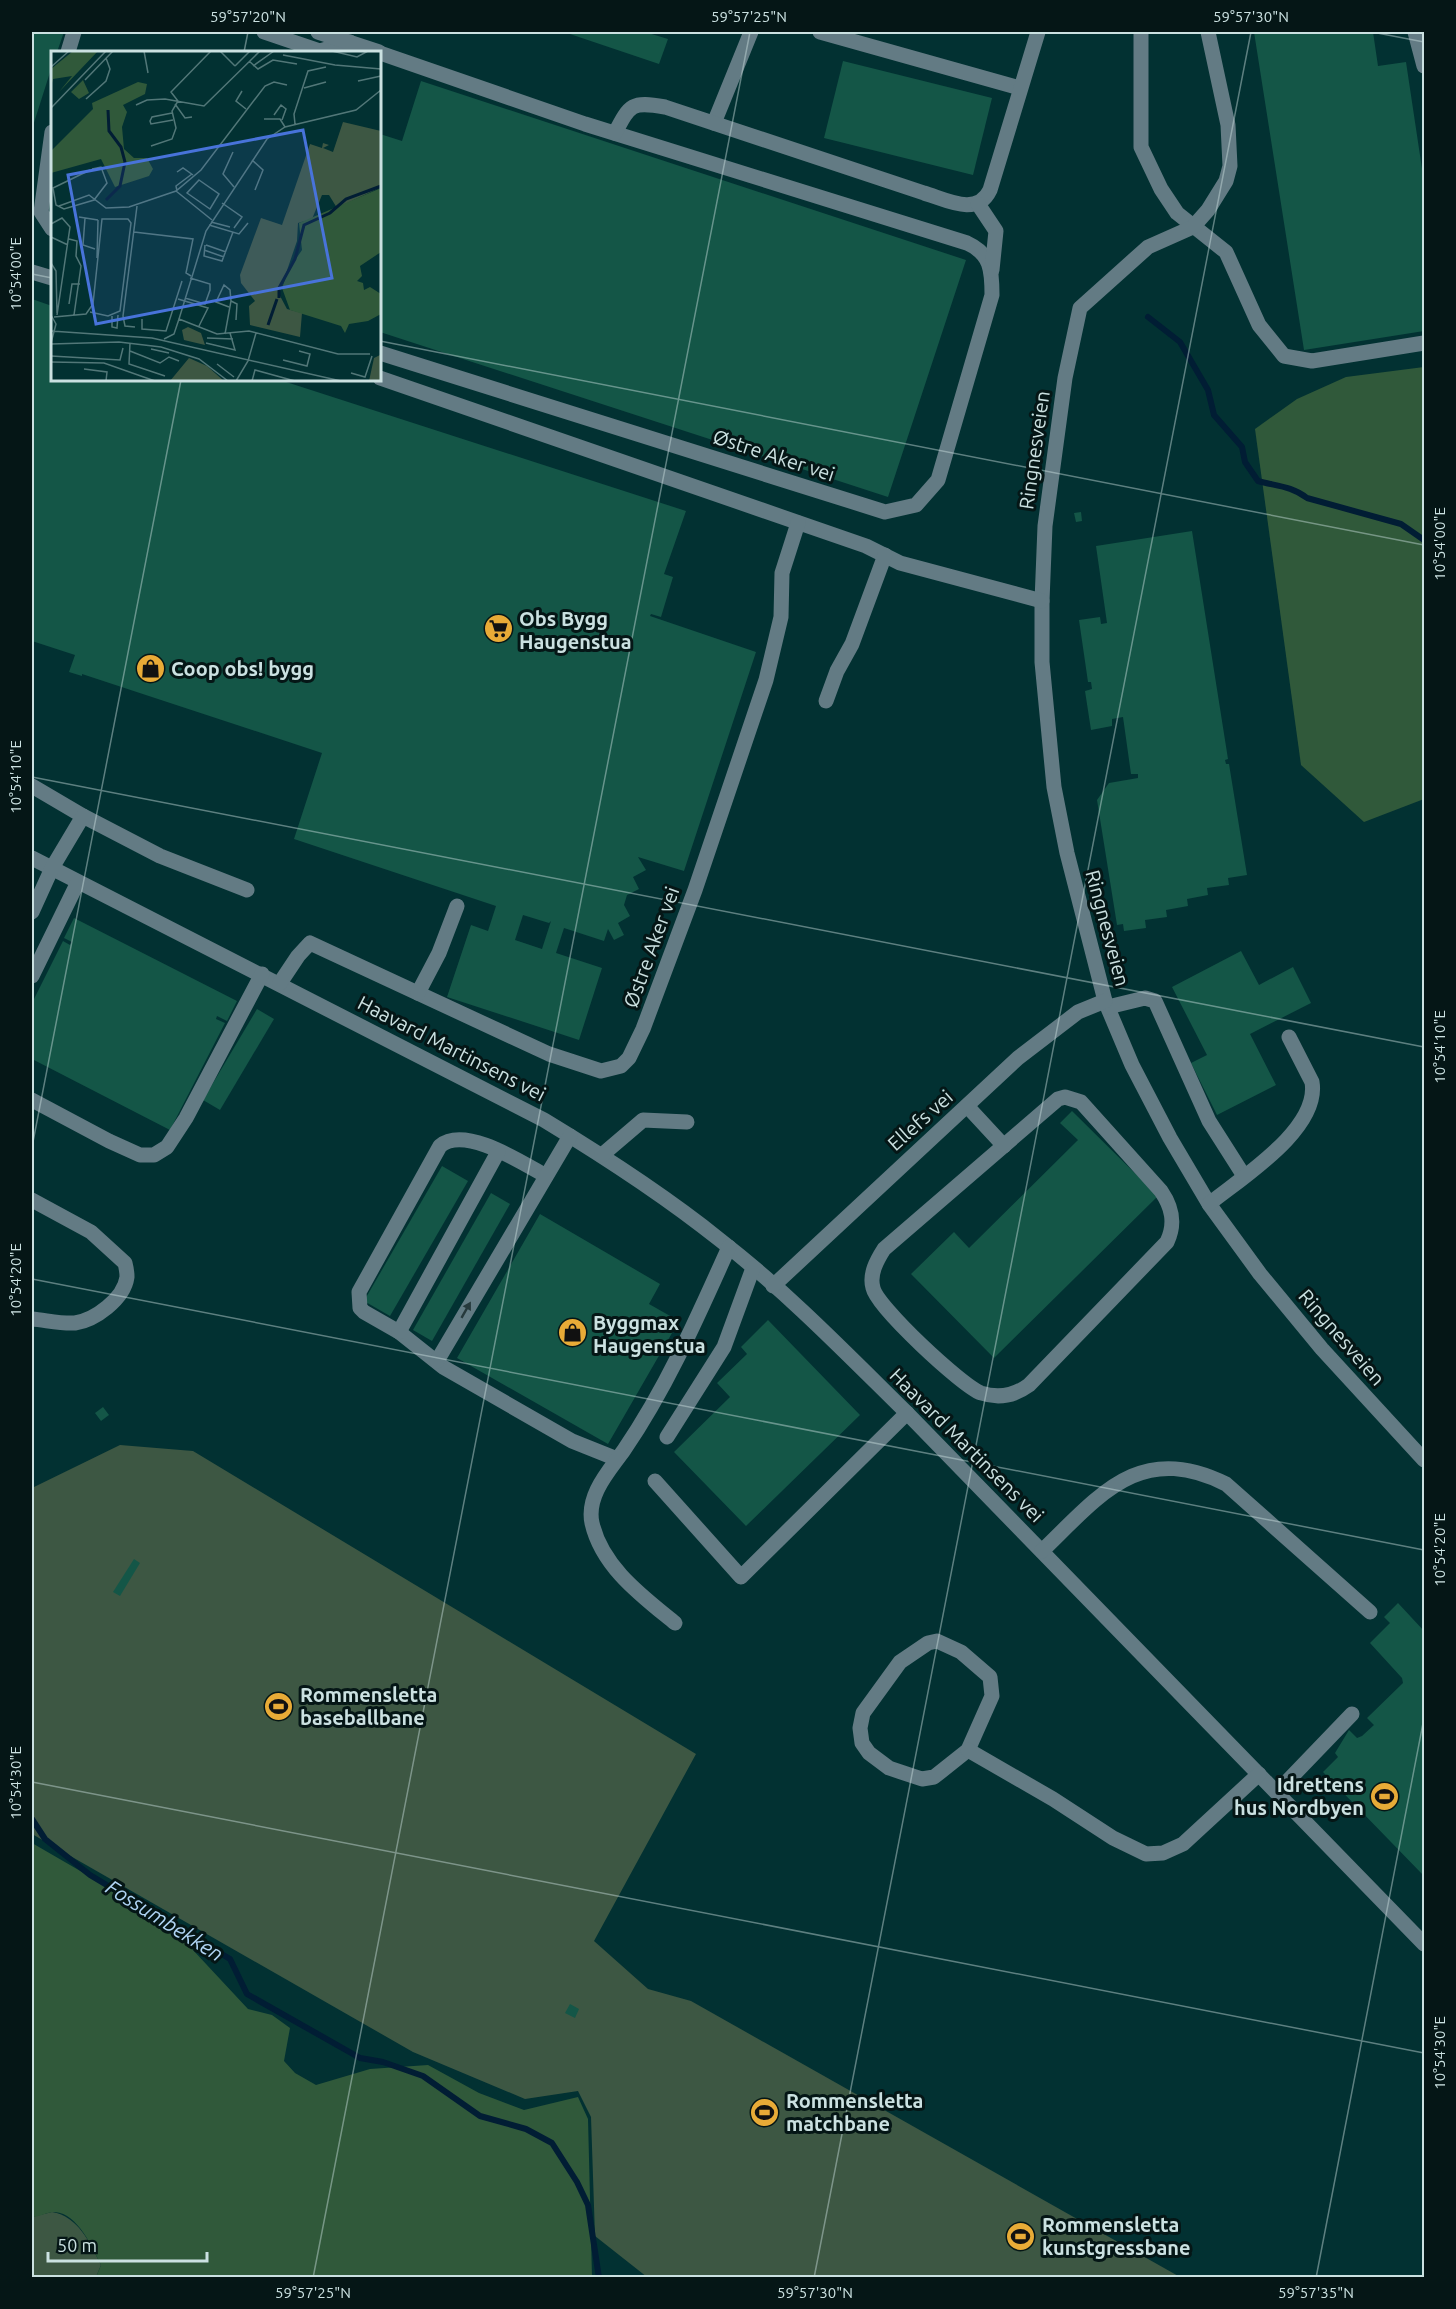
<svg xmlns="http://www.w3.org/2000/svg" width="1456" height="2309" viewBox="0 0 1456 2309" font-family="Ubuntu,sans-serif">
<rect width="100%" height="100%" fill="#023132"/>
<g fill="#3d5743">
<polygon points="120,1445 193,1451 696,1754 594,1941 648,1989 691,2001 1180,2277 647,2277 595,2236 591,2117 578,2091 525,2099 413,2052 32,1834 32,1488"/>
<path d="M52,2212C78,2216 90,2243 101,2265L96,2277H32V2217Z"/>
</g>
<g fill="#30593a">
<polygon points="1424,367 1424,799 1364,822 1301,765 1255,429 1297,399 1346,377"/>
<path d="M32,1843L165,1920L248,2009L272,2015L290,2028L284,2061L295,2073L316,2085L370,2069L428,2065L479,2093L524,2110L578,2097L588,2119L592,2277H96L101,2265C92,2247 78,2214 55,2212C47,2212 39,2217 32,2217Z"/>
</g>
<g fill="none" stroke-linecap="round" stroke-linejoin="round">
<g stroke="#011d34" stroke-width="6">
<path d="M1148,317L1180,342L1208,390L1214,415L1242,447L1245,462L1258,481C1276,486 1292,486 1307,498L1401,524L1424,540"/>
<polyline points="32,1819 45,1839 90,1875 230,1959 247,1994 360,2058 383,2062 423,2076 480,2116 526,2129 552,2143 577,2182 588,2205 599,2278"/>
</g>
</g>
<g fill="#145647" fill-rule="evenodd">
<polygon points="32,32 64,32 57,52 52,52 52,66 32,129"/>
<polygon points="564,32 645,32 668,39 659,64"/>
<polygon points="1254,32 1373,32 1378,66 1406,62 1424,182 1424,331 1304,350"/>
<polygon points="843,61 992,98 973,175 824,138"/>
<polygon points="421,81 966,260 888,497 380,332 380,134 402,141"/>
<path d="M32,299L52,306V380H280L686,511L664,574L673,577L661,617L651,614L650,616L756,652L684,871L638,857L646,870L633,877L639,889L627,895L624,905L630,916L618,923L624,935L614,940L608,929L604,941L564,928L556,953L602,968L579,1040L447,997L471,925L488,931L496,906L294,839L322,753L82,674V676L69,672L75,655L32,641ZM523,915L549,923L551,921L542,949L515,940Z"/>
<polygon points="1081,512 1082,521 1076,522 1074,513"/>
<polygon points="1192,531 1228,759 1225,760 1226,764 1229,764 1247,875 1228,878 1229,885 1207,888 1208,895 1187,899 1188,906 1166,910 1167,917 1145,920 1146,928 1124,931 1123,924 1117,925 1097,800 1109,783 1138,778 1138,774 1131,774 1123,717 1112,719 1112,726 1091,730 1085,691 1092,689 1091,682 1088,682 1079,620 1100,617 1101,624 1107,623 1096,546"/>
<polygon points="74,918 237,1001 227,1021 217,1016 216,1019 225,1023 170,1130 32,1059 32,1003 63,941 70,945 72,942 64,938"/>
<polygon points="1241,951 1259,985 1293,967 1311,1003 1250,1034 1276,1085 1217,1115 1191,1063 1207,1055 1172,987"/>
<polygon points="257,1009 274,1019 220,1110 203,1100"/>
<polygon points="1072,1111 1158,1196 994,1358 911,1274 954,1232 969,1248 1078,1140 1060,1123"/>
<polygon points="442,1166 468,1181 390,1316 364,1301"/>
<polygon points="491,1193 510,1204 432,1341 413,1330"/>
<polygon points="540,1214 660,1284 649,1304 679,1321 608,1444 457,1358"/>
<polygon points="768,1320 860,1415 746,1526 674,1452 730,1397 717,1383 747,1354 741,1347"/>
<polygon points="103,1407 109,1415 101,1421 95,1413"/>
<polygon points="134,1559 140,1563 120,1596 113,1592"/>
<polygon points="1398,1603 1424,1631 1424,1876 1323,1772 1338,1757 1335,1753 1349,1730 1357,1738 1362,1736 1374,1725 1367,1718 1403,1683 1402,1678 1370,1643 1390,1623 1384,1617"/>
<polygon points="570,2004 579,2009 575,2018 565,2013"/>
</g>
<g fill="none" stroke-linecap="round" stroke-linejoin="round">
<g stroke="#637b84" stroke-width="15">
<polyline points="264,32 320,51 350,42"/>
<polyline points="318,32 379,52"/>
<polyline points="820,32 1020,88"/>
<polyline points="1141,32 1141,147 1161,189 1177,213 1226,252 1259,325 1284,356 1312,361 1424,343"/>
<polyline points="1208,32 1228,125 1230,166 1226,181 1208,210 1193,227 1148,247 1080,308 1065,378 1045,526 1042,601 1042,662 1054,787 1067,853 1105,1001 1132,1065 1170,1138 1209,1204 1260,1274 1322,1349 1424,1460"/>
<polyline points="1415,32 1424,66"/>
<polyline points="68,52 74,32"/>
<path d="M380,53L585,124L967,243C991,254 992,270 992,295L938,480L916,505L885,512L380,353"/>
<polyline points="714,123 751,32"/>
<polyline points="52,132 41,212 52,229"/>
<path d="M615,133C630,104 632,101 665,107L924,193C947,200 977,217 990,190L1038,32"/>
<polyline points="978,204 996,231 992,270"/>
<polyline points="32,272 52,278"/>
<polyline points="380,378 866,546 900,563 1042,601"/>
<polyline points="826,701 837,671 852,644 885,555"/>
<polyline points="32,786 83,816 160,856 247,890"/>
<path d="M32,858L544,1120C605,1157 664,1195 720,1240C787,1292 847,1354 907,1413L1424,1944"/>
<polyline points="32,912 52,868 83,816"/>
<polyline points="32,976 78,882"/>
<polyline points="280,983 298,956 310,943 549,1054 601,1071 621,1066 629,1058 643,1029 695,890 766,680 781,617 782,573 798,523"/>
<polyline points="418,993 439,953 457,906"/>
<polyline points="1108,1007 1145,998 1155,1001 1209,1121 1244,1176"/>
<path d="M1065,1097L1081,1102L1161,1191C1172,1207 1176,1223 1167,1242L1029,1385C1014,1396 999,1399 981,1393C962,1386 877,1307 873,1288C869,1274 877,1260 884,1249L1058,1099Z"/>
<polyline points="32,1100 109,1141 140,1155 154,1155 167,1147 186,1118 262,974"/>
<polyline points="967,1106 1004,1146"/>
<polyline points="602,1155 643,1120 687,1122"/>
<path d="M546,1176C522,1163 465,1125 440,1146L359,1292L360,1308L364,1312L399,1332L443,1367L572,1441L617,1459"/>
<path d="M32,1200L91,1232L125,1263C126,1267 127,1273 127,1277C124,1299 95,1320 75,1323C61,1324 45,1320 32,1319"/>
<path d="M1209,1204C1241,1178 1320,1129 1312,1082L1289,1037"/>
<polyline points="773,1286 1018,1058 1078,1012 1105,1001"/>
<polyline points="399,1332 498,1152"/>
<polyline points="437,1361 570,1136"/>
<polyline points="667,1437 724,1347 753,1268"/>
<polyline points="655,1481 741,1577 907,1413"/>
<path d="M1042,1551C1100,1495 1140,1441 1226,1484L1370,1612"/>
<path d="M675,1623C642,1596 602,1567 592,1523C586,1495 610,1470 624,1450C667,1387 698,1316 729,1247"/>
<polygon points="937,1641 961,1652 990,1677 992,1696 968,1750 934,1777 922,1779 889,1768 869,1753 862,1743 860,1728 863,1713 900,1662 928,1643"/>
<polyline points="968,1750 1053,1799 1113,1838 1146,1854 1163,1853 1183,1844 1259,1774"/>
<polyline points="1277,1792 1352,1714"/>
</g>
</g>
<defs><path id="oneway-solid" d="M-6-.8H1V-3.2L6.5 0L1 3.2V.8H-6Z" transform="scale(1.5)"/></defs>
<use fill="#26393c" href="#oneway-solid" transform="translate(466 1310) rotate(-60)"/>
<path fill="none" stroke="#cbe1e1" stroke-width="1.5" stroke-opacity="0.45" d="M1372,32L1424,42M244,52L248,32M32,274L52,278M380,341L1424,545M32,777L1424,1047M32,1147L181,380M32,1279L1424,1550M32,1782L1424,2053M313,2278L750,32M814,2278L1251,32M1316,2278L1424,1718"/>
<defs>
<symbol id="supermarket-disc" viewBox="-11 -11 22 22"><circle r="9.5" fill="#e8ab37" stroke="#051616"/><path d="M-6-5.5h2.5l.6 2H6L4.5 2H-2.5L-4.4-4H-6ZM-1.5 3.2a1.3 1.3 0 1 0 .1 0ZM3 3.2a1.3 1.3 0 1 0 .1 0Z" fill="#111"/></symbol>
<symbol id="shop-disc" viewBox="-11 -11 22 22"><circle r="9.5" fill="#e8ab37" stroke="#051616"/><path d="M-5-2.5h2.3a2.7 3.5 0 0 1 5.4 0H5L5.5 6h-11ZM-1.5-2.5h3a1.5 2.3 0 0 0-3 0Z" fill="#111"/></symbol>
<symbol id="stadium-disc" viewBox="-11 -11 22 22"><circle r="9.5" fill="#e8ab37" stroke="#051616"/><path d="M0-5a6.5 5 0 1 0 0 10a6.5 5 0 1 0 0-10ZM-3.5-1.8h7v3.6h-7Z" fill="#111"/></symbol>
</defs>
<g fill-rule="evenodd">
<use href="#supermarket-disc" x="482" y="612" width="33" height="33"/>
<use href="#shop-disc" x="134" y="652" width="33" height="33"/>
<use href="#shop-disc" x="556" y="1316" width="33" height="33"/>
<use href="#stadium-disc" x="262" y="1690" width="33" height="33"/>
<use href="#stadium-disc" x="1368" y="1780" width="33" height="33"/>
<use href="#stadium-disc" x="748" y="2096" width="33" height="33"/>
<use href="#stadium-disc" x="1004" y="2220" width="33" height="33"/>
</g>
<g text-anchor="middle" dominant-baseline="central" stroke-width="6" stroke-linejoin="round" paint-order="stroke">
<g font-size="20" fill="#cbe1e1" stroke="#051616">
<text transform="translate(1034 450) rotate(-82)">Ringnesveien</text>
<text transform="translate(774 455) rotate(18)">Østre Aker vei</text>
<text transform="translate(1108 928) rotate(75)">Ringnesveien</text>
<text transform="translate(651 947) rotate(-70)">Østre Aker vei</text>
<text transform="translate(452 1048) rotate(27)">Haavard Martinsens vei</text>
<text transform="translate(920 1120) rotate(-42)">Ellefs vei</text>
<text transform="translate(1342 1337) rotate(49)">Ringnesveien</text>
<text transform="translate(967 1445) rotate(45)">Haavard Martinsens vei</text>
</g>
<g font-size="20" font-weight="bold" fill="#cbe1e1" stroke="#051616" text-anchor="start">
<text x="519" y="618">Obs Bygg<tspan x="519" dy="23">Haugenstua</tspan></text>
<text x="171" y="668">Coop obs! bygg</text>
<text x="593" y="1322">Byggmax<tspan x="593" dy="23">Haugenstua</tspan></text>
<text x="300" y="1694">Rommensletta<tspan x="300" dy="23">baseballbane</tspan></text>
<text x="1364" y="1784" text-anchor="end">Idrettens<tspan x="1364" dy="23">hus Nordbyen</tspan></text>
<text x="786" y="2100">Rommensletta<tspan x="786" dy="23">matchbane</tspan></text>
<text x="1042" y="2224">Rommensletta<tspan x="1042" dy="23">kunstgressbane</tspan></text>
</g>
<g font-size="21" font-style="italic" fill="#b0d5f5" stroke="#051616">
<text transform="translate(165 1920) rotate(32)">Fossumbekken</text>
</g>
</g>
<g transform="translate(51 51)">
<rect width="330" height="330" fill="#023132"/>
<path d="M292,71L330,80V136L286,157L278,144H271L261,168L247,172L246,190L228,243L236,258L251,262L249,286L199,274L198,255L204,250L190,232L189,224L210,167L231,174L259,93L271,97L272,92L278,94L272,97L282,101ZM137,276L150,282L154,294L133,289L131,279ZM329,304L330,330H318L323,307ZM138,307L156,315L173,330H119Z" fill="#3d5743"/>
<path d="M22,0H47L8,41L21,25L2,28L0,36V18ZM32,29L38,42L28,48L20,41ZM87,31L96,33L94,43L72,54L76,61L71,76L73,98L83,107H96L102,118L98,125L64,136L50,108L0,122V100L42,58L41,52ZM330,137V201L309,215L311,225L306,230L312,232L313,239L319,236L330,243V263L317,270L298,273L294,282L290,275L239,259L231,237L238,218L251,199L248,172Z" fill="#30593a"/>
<path fill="none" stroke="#011d34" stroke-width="3" d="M55,149L69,135L74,111L70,96L58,80L57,59M228,247V237L244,208L253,174L279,162L295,148L330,135M217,274L226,248"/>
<path fill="none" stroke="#527778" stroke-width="1.5" d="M93,0L97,22M169,0L184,15M281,0L306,6L317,0M232,4L284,14L330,18M198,10L207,18L222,9L246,13M184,15L199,0M202,15L223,0M0,16L18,0M34,29L62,0M307,30L330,25M253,37L275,31M191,40L185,50L195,58M35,48L55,30L59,18L55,7M124,53L134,67L141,66M85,54L96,49L114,48L153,55L209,0M0,57L55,0M121,62L101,66L99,70L100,73L122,69M223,64L230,54L235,58L231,69M213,68H229L234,76M244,73L243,63L257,20L275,16M100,95L121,88L125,77L121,60L127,50L120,41L160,0M182,101L172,123L183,136M201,109L212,119L204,139M39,119L2,137L5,154L13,158L43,149L56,132L50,116L41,118M126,121L132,117L142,124M148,129L168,143L159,158L136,142ZM125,140L161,169M126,140L125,135L141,123M171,152L191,166L183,177M8,155L38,144L55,157L78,156L125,140L150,119L214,35L223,31L236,34M28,166L47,169M34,167L32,194L44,198M160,171L179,176M0,173L11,167L19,176L6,264M158,174L188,183L197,172M83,181L142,188L135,222L140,225M0,186L17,194M18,188L26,190L25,205L30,215L23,264M154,194L153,205L171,210L182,181M155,194L175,201M153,199L173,206M46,207L47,169M0,212L5,220L6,262M134,247L154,253L159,239V233L139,227M127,248L157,257L148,275M180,250L186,253L185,269M18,253L21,233H29M39,261L57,265L69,260L80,172L77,168H51L42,253M0,264L5,273L0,292M61,265V276L66,277L67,264M3,266L35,263L42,253M91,268V278L115,280L131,230M84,276L74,275L72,265L86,155M0,280L101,287L290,330M174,283L180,250L179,239L173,234L165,251L178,256M156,287L182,288M113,288L123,283L128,268M79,292L78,313L114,325M155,292L184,299L179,282M0,293L68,291L110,296L148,308L177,330M100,298L118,302M79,300L109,312L118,306L128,310M319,303H287L198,280L166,283L128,268L155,180L216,88L234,76L305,59L330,39M0,305L69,309L72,297M232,309L256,315L259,303L248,300M0,311L53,312L104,330M166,313L183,326M33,318L56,321L55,330M300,322L314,326L321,305M185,330L197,310L205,282M201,330L204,319L244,330"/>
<path fill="#4873da" fill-opacity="0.15" stroke="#4873da" stroke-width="3" d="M252,79L281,227L45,273L17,124Z"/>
<rect width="330" height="330" fill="none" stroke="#cbe1e1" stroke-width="3"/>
</g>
<rect width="1456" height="2309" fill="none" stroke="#051616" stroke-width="66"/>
<path d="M48 2252v9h159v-9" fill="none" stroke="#cbe1e1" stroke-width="3"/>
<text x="57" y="2252" font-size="18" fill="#cbe1e1" stroke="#051616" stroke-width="4.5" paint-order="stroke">50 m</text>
<rect x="33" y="33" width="1390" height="2243" fill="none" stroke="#cbe1e1" stroke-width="2"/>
<g font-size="15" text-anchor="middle" fill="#cbe1e1">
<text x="248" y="22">59°57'20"N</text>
<text x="749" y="22">59°57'25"N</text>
<text x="1251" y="22">59°57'30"N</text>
<text transform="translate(16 274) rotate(-90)" y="5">10°54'00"E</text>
<text transform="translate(1440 544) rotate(-90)" y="5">10°54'00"E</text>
<text transform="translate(16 777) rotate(-90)" y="5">10°54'10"E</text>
<text transform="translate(1440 1047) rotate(-90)" y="5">10°54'10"E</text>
<text transform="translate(16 1280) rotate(-90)" y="5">10°54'20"E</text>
<text transform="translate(1440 1550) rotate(-90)" y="5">10°54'20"E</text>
<text transform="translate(16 1783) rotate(-90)" y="5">10°54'30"E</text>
<text transform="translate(1440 2053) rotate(-90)" y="5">10°54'30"E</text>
<text x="313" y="2298">59°57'25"N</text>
<text x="815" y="2298">59°57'30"N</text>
<text x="1316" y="2298">59°57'35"N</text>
</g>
</svg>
